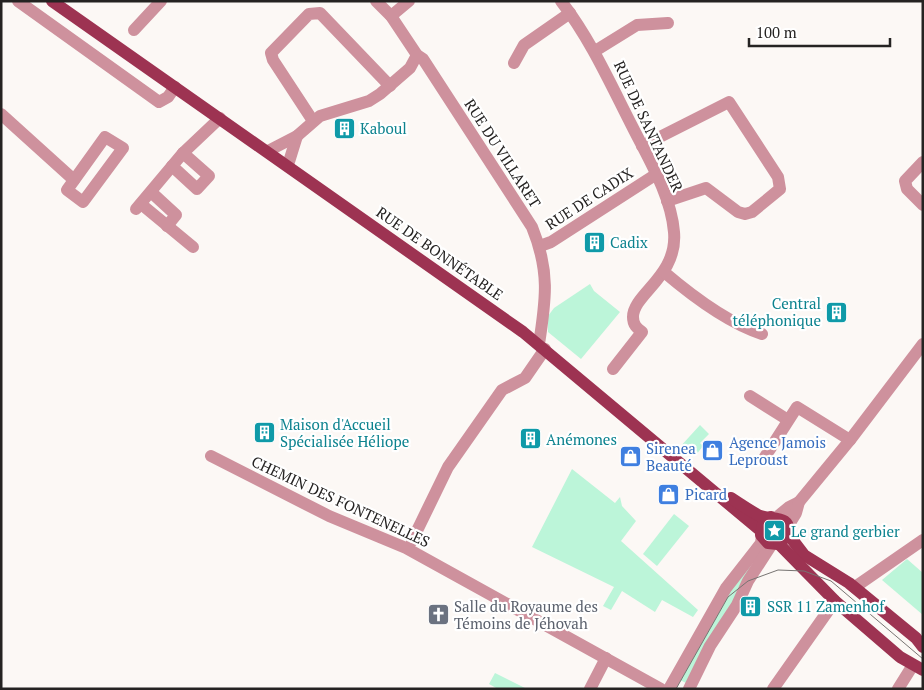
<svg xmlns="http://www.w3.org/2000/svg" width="924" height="690" viewBox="0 0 924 690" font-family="'PT Serif',serif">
<rect width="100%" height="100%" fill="#fcf8f5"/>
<g fill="#bcf5d9">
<polygon points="590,284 594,291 620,312 581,359 548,332 548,316 554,308"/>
<polygon points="700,425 709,434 700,443 703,446 696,455 691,452 688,455 679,448"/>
<polygon points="572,469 615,503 620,497 622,506 636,521 621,541 698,610 693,617 662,600 655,612 622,591 611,610 603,606 614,587 532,547"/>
<polygon points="674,514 689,526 657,566 643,554"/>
<polygon points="755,556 737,597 686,683 680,680 716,608"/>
<polygon points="907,559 923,573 923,615 882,580"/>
<polygon points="495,673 527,689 498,689 489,684"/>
</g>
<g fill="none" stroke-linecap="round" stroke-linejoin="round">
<g stroke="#ce919d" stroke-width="12">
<polyline points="18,1 159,102 168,97 175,87"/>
<path d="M376,1L391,16L417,55L423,59L532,227C550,271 546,299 539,344"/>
<path d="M561,1C591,40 610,83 632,126C648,158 671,195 674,232C678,276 633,294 633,317C633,325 637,328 642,332L613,369"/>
<polyline points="391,16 409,1"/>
<polyline points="134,30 161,1"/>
<polyline points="595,51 637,25 668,23"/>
<polyline points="514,63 524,45 570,13"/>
<polyline points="1,114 74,180"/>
<polyline points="313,121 273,60 271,53 309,14 320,13 390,86"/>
<polygon points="105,137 123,148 83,202 67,190"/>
<polyline points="642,146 729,102 778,177 780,189 752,212 745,214 738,212 706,188 667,201"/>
<polyline points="268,151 297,136 320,116 369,101 380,94 410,68 417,55"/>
<polyline points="923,162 905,181 907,189 923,205"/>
<polyline points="288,165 297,136"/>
<polyline points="172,166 197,189 209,176 183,153"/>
<polyline points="151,192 176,215 167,226"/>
<polyline points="141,204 193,247"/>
<polyline points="136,209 183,153 220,118"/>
<polyline points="540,246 551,242 655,175"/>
<path d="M664,272C691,295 728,323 762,334"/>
<polyline points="750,396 788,420"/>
<polyline points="211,456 329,516 406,548 661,689"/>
<polyline points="763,460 797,407 850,440"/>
<polyline points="777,517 789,507 799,502"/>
<polyline points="788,526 796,513 799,502 850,440 923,344"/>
<polyline points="412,541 448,467 502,390 525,378 545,349"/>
<polyline points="855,587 923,540"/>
<polyline points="590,689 606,658"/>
<polyline points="669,689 726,588 755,551 761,543 762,535"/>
<polyline points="689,689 710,646 737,605 748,581 772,544"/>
<polyline points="773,689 835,601"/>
<polyline points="898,689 913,665"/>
</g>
<g stroke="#9d3352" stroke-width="12">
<polyline points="52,1 523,332 761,531"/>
<path d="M731,498C740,504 749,510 758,515C770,521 792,513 788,535L778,544L768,543L761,535L763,524L771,517"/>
<polyline points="788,534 804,555 849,583 916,638 923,647"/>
<polyline points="779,544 835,601 900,657 923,670"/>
</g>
<polyline stroke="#777472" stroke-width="1" points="676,689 728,597 748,581 778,570 804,571 831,581 923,659"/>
</g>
<defs>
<symbol id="building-square" viewBox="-11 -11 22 22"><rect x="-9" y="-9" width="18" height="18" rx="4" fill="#0f9aa8" stroke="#fff"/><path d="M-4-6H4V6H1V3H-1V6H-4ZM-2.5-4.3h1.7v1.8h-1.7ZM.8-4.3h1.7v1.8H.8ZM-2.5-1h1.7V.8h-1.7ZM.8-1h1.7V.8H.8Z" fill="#fff"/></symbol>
<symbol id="shop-square" viewBox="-11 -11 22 22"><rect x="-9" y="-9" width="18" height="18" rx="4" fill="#3f7fe0" stroke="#fff"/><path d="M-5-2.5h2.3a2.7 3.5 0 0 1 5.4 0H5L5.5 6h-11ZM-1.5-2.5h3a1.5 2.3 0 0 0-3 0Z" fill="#fff"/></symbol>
<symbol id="sight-square" viewBox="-11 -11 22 22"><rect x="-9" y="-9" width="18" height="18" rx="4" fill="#0f9aa8" stroke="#fff"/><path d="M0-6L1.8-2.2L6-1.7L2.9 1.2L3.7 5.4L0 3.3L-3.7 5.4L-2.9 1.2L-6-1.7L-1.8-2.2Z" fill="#fff"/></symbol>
<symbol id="church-square" viewBox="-11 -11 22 22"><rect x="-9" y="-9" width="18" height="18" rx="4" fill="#6b7280" stroke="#fff"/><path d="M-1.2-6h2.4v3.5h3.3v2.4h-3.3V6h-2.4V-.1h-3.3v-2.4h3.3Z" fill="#fff"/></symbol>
</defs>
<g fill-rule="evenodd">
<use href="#building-square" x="332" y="116" width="25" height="25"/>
<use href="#building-square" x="582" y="230" width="25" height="25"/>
<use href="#building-square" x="824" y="300" width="25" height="25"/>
<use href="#building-square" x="252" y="420" width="25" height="25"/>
<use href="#building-square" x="518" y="426" width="25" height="25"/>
<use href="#shop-square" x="700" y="438" width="25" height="25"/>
<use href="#shop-square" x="618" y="444" width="25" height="25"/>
<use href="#shop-square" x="656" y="482" width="25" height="25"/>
<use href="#sight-square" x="762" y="518" width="25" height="25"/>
<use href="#building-square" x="738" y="594" width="25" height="25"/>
<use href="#church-square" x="426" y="602" width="25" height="25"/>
</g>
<g text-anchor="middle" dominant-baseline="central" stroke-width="4.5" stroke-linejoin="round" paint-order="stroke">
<g font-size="15" fill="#252322" stroke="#fff">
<text transform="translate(649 126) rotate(65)">RUE DE SANTANDER</text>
<text transform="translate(503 153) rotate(57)">RUE DU VILLARET</text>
<text transform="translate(589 198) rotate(-33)">RUE DE CADIX</text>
<text transform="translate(440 253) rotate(35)">RUE DE BONNÉTABLE</text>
<text transform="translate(341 501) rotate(25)">CHEMIN DES FONTENELLES</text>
</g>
<g font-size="15" fill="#0d838f" stroke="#fff" text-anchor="start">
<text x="360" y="128">Kaboul</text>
<text x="610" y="242">Cadix</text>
<text x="821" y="303" text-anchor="end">Central<tspan x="821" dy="17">téléphonique</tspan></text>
<text x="280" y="424">Maison d'Accueil<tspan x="280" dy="17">Spécialisée Héliope</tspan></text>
<text x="546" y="439">Anémones</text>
<text x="791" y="531">Le grand gerbier</text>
<text x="767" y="606">SSR 11 Zamenhof</text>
</g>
<g font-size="15" fill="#366cbe" stroke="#fff" text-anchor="start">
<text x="729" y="442">Agence Jamois<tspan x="729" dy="17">Leproust</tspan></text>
<text x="646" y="448">Sirenea<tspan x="646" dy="17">Beauté</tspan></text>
<text x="685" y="494">Picard</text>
</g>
<g font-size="15" fill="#5b616d" stroke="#fff" text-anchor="start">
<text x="454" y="606">Salle du Royaume des<tspan x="454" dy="17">Témoins de Jéhovah</tspan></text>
</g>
</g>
<rect width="924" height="690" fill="none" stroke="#252322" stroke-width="5"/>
<path d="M749 38v8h141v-8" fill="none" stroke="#252322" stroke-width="2.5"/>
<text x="756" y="38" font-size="15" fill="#252322" stroke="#ffffff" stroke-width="4" paint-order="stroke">100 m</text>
</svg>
